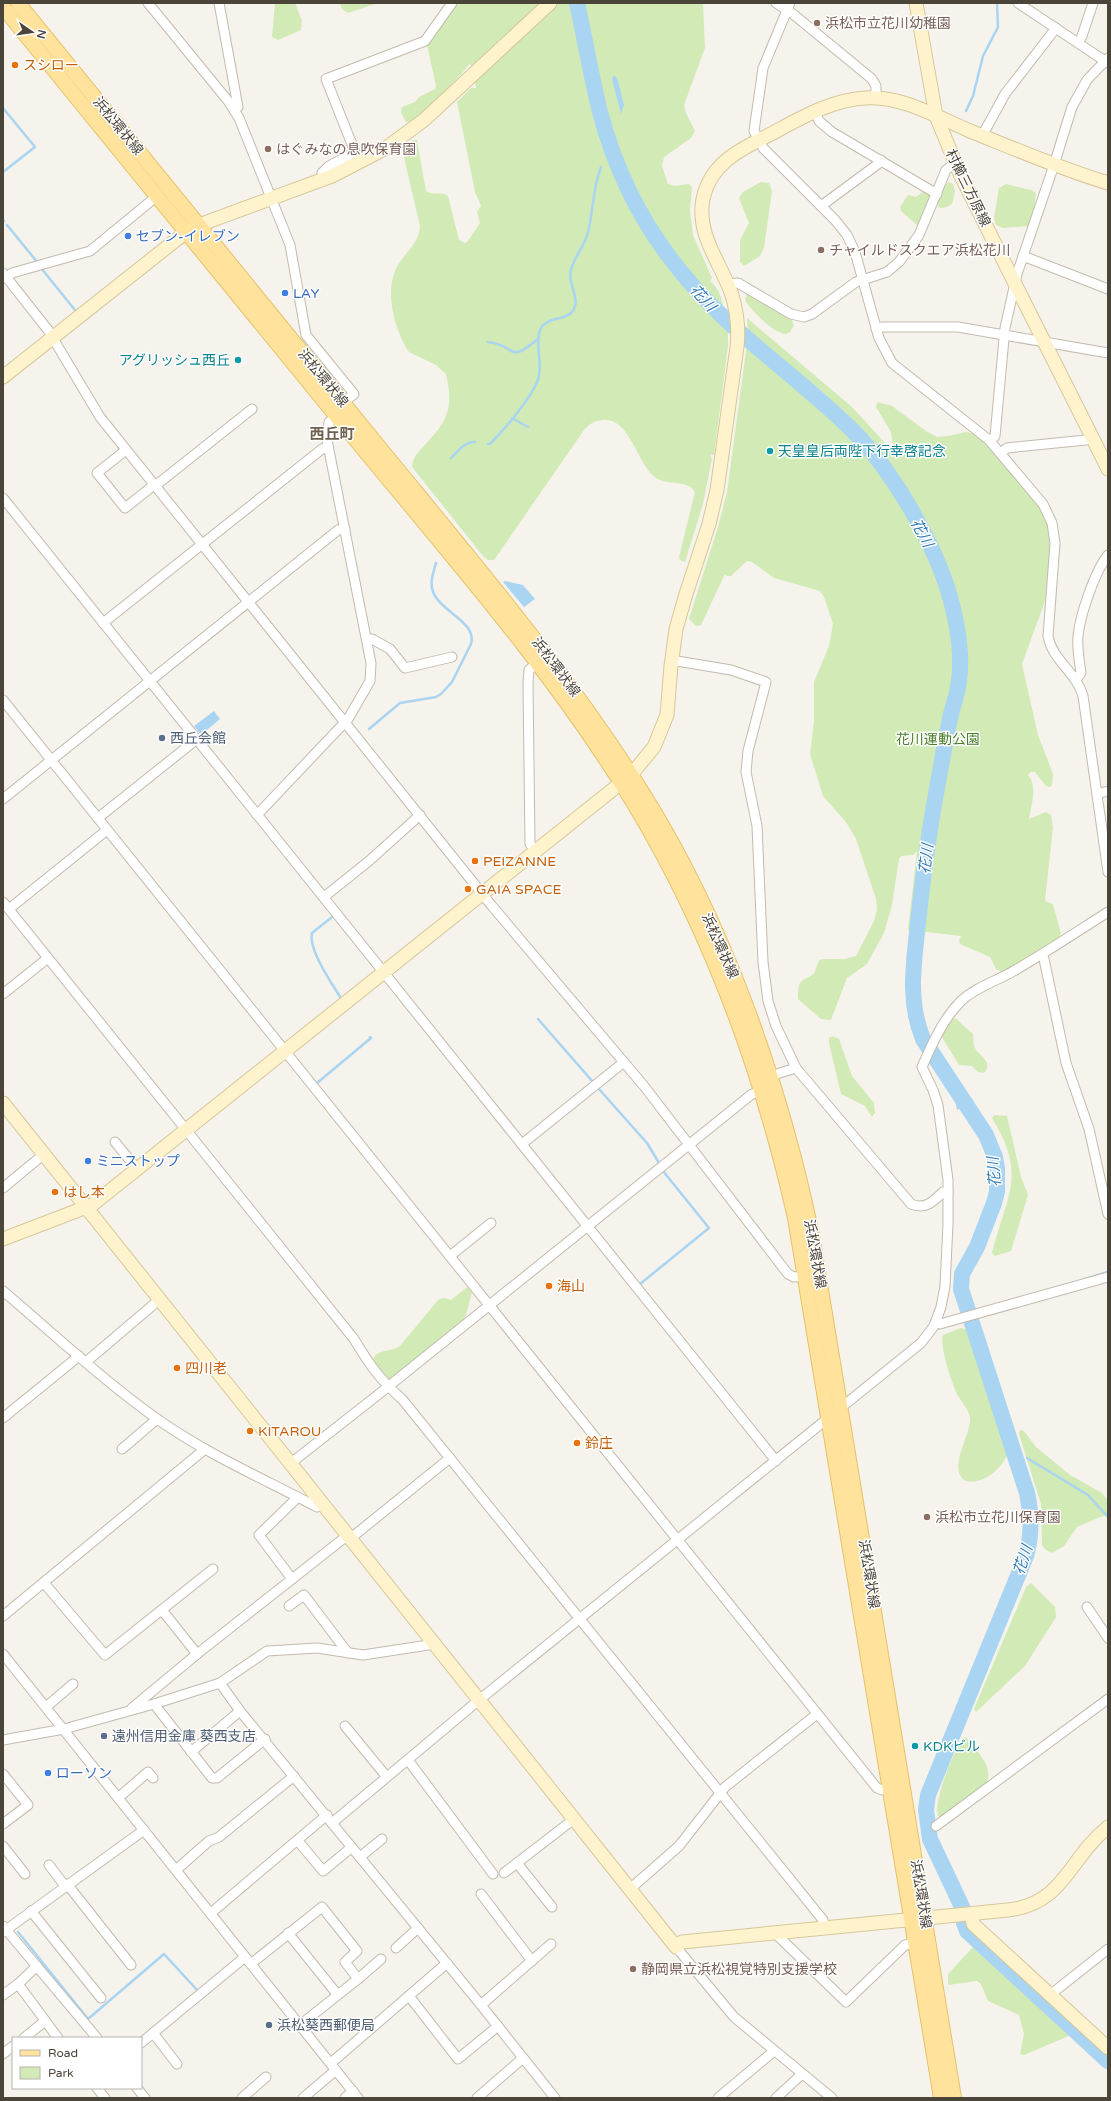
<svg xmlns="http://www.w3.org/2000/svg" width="1111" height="2101" viewBox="0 0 1111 2101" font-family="'Varela Round','Noto Sans JP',sans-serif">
<rect width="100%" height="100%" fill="#f6f3ec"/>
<g fill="#d2eab5">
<polygon points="275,3 295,3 302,21 301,30 278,40 272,37"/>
<polygon points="340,3 378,3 348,13 342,9"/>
<path d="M455,3H542L473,67L469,64C463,74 416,125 406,122L401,113L402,107L415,102L419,97L435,89L436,86L427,45Z"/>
<path d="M558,3H703L705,48L684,105L686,113L695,131L691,138L664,157L662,166L668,184L675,186L689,184L692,187L690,210L693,235L712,278L710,281C723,292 721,303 727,318C729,325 742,332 748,337L747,318L852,407L894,453L891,432L876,407L877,402L892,406L926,431L937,437L948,436L966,432L975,434L986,443L1040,506L1048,524L1051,543L1045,601L1022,664L1038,735L1053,774L1052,785L1050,787L1046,786L1035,772H1031L1028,775C1038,786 1031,806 1029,819L1046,812L1051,815L1053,827L1045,901L1053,904L1061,934L1058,939L1003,972L996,969L990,957L960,944L959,940L961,936L908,930L917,851L913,855L901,856L899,859L892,905L884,933L867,964L847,978L831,1020L821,1019L798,999C798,980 800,982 814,974L819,960L823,959H845L856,956L874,921L877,910L876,899L856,839L846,822L823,796L810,754L814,722V682L829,646L833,624L824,597L820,591L774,578L752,562L747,561L731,576H727L725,574L701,625L696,626L689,619L718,527L727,492L747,344L728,327V346L714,455L710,454L712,459L703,504L685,562L680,560L679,557L695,492C687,479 668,486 656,478C637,465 630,416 602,420C594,421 589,424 584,430L494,560H488L483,556L412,467L413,461L416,455C442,425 456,417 446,374L436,365L409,352C394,329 382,287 400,262C409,249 419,242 420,226L402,149L413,140H417L426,191C433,196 441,191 448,196L459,240L465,243L468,241L480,223L477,212L481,206L475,192L457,102L471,88H476L475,81Z"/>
<polygon points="761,182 769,183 772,191 764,248 760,256 744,266 740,262 740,240 749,223 739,198 743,192"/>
<polygon points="949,182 953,184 955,191 952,204 947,207 939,208 937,202 943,187"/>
<polygon points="1006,184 1031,190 1036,193 1034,211 1029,226 1003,228 996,225 994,218 999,188"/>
<polygon points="924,191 931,197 920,224 917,225 901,211 900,207 908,195 916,197"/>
<path d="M747,293L791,319L794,325L790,332L786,334C771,332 754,312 745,301Z"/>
<path d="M955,1018L973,1034C974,1039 973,1044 975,1048C979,1056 994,1062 984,1073L978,1072L972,1066L959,1065L942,1037L943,1032L951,1020Z"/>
<polygon points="833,1036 839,1039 852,1076 874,1103 875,1113 872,1117 865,1106 841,1094 829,1043 829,1038"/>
<path d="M994,1115L1007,1116L1021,1177L1028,1195L1011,1251L995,1256L992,1253C1006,1196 1028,1176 992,1118Z"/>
<path d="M466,1288H470L472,1292L466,1315L459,1325L392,1379H386L372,1363C375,1347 392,1353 400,1346L439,1299L444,1298L451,1300Z"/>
<path d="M961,1328L968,1330L970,1333L1008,1453C1002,1469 983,1485 966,1481C946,1470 972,1433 970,1418C969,1409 961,1402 957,1394C952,1383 939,1345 943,1335Z"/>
<polygon points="1020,1430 1024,1431 1036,1447 1070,1475 1102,1493 1108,1501 1108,1516 1103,1516 1077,1527 1064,1546 1052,1553 1046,1550 1042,1545 1041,1504 1019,1434"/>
<polygon points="1031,1583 1055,1607 1056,1617 1025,1666 976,1712 974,1709 1026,1587"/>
<path d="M963,1737L967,1738C978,1753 997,1769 984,1788L942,1818L938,1816C933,1801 954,1751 963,1737Z"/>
<polygon points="977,1946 1071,2031 1071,2035 1024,2055 1020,2054 1024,2034 1019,2015 988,2001 981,1984 977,1981 948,1985 948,1974 973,1947"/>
</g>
<g fill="#a9d4f2">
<polygon points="614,75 617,78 624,105 621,114 612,79"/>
<polygon points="698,288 715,300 704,310 694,292"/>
<polygon points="505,581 523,585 535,599 524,607 503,582"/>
<polygon points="214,711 220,719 201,735 194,726"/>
<polygon points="919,895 923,895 926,915 922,916 913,913"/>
<polygon points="958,1091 973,1099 957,1110 954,1094"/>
</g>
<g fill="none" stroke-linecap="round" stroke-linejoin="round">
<g stroke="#a9d4f2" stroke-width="2.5">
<polyline points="578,6 581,3"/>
<polyline points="3,108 35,147 3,172"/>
<polyline points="966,111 973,96 983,56 998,27 997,3"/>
<polyline points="610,163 616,161"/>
<polyline points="3,220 4,221"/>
<polyline points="7,225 38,263"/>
<polyline points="41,268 75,310"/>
<path d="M488,342C518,345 506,366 539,338"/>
<polyline points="512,418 528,427"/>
<path d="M488,444H490C503,431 536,393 539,376C542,361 535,344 540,330C546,315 568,322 574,309C580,297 567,283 571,270C574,257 585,246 588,232C594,209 592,190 601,167"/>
<path d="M451,458C457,452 466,441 475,442"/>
<path d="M369,729L400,703L436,697L441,694L452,682L471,644C478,621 436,611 432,588C430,579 434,571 436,563"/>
<path d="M332,917L312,933C308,950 333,985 342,1000"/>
<polyline points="538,1019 593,1082"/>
<polyline points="317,1083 371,1038 370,1037"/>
<polyline points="598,1088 647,1143 659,1163"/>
<polyline points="1085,1279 1108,1272"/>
<polyline points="640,1284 709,1228 663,1171"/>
<polyline points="1013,1449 1018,1452"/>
<polyline points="1027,1458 1088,1495 1108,1517"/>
<polyline points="18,1932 88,2019 164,1954 198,1991"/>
</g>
<g stroke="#a9d4f2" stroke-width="16">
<path d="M577,3C585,39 591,76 600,112C614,165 638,216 671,259C723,329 794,372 854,432C891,469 931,538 947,587C956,616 963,650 959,680C958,692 954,703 951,714C946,737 942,760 938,783C929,830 923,876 918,923C914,963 907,1000 923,1039L986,1135L995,1157L997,1168V1192L994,1203L977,1247L962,1274L961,1289L1027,1493C1032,1515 1032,1535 1026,1556L928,1795L926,1810L930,1839L963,1909"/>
<polyline points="964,1923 967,1931 1108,2061"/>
</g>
<defs>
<g id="street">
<polyline points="148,3 229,102 239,118 290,245 306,335 354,394 343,403"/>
<polyline points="219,3 238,107 234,109"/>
<polyline points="776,3 793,14 872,79 876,86 876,98"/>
<path d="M790,3L763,68L754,131L763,148L835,220L847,235L855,252L879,338L892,363L989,440L1043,504L1052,523L1055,543L1048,636C1052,660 1077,673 1083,696L1108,872"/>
<polyline points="1018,3 1108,63"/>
<polyline points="1078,43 1082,36 1093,3"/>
<polyline points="815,112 819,121 832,132 937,194"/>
<polyline points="982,136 1005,94 1056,28"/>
<polyline points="324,178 322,173 329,166 355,152 326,79 425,41 452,3"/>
<polyline points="821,206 878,164 881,160"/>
<polyline points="1023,256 1108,289"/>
<polyline points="3,273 48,330 100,417 492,906 644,1086 788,1274 794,1277 806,1276"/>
<polyline points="6,278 12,273 90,251 157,196"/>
<polyline points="727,284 738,283 791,314 804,317 812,314 856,282 887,272 899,262 919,235 946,170 955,163"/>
<polyline points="876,329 882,327 958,327 1108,353"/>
<polyline points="990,441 995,436 1005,328 1017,274 1054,165 1072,107 1087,80 1108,58"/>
<polyline points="126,450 97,473 125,508 154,485"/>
<polyline points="1001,453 1007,448 1086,440 1092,437"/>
<polyline points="155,486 252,409"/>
<polyline points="3,498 776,1461"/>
<polyline points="103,623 322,449 328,447"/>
<polyline points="367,640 372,639 390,649 405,668 452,657"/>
<path d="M671,660L731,670L766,682L748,751L746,772L757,826L763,962L768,1001L776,1026L796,1068L911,1204C925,1210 933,1202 943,1192H948"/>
<path d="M1076,679L1081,673C1079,660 1077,648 1078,636C1080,615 1095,571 1108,555"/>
<polyline points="3,700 877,1788 882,1790 891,1789"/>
<polyline points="1097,794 1108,791"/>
<polyline points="3,799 338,530 345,529"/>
<polyline points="257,815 348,719 370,681 371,663 327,440 329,422 337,416"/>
<polyline points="98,818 197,739"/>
<polyline points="536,851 530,844 528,683 529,670 537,663"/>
<polyline points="324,897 369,861 420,815"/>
<path d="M3,902L354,1339C369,1364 380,1380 402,1399L823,1920V1928"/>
<polyline points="9,909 107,830"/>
<polyline points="1042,954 1044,959 1066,1063 1089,1129 1108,1214"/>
<polyline points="3,994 48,958"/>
<polyline points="770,1076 796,1068"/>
<polyline points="115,1142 137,1169"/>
<polyline points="522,1144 624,1062"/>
<polyline points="3,1188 44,1154"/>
<polyline points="450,1256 491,1223"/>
<path d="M3,1291C55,1335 105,1382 160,1421C209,1455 264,1479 317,1507L322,1502"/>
<polyline points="936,1322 940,1324 1108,1277"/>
<polyline points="86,1362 160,1299"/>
<polyline points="3,1418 79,1356"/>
<polyline points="122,1449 157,1419"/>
<polyline points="291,1463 379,1394 752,1094 762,1091"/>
<polyline points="351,1538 450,1458"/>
<polyline points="292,1579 259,1535 298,1497"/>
<polyline points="44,1583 105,1655 213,1569"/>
<polyline points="289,1606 304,1595 348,1653"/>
<polyline points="1087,1607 1108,1638"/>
<polyline points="162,1610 197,1654"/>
<polyline points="3,1616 205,1449"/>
<polyline points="3,1654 358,2098"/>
<polyline points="220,1683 240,1711 481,2005 555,2098"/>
<polyline points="154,1704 212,1778 217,1778 265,1739"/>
<polyline points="46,1707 73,1684"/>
<polyline points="132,1708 197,1654 348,1535"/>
<polyline points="345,1726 386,1776"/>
<polyline points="3,1740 64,1729 154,1704 220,1683 267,1651 317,1648 363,1655 435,1644"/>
<polyline points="191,1752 240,1711"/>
<polyline points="408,1760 493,1874"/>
<polyline points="3,1774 28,1805 3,1824"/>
<polyline points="118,1798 148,1772 153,1778"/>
<path d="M332,1823L479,1700L921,1343L934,1326L941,1307L945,1286L948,1224V1180L938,1105L933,1090L922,1067C932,1044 943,1019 961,1001C977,986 998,981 1017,969C1048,951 1078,931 1108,912"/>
<polyline points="936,1826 1108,1699"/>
<polyline points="298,1841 323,1871 352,1847"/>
<polyline points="3,1846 25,1874"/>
<polyline points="360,1857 382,1839"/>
<polyline points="517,1863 552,1907"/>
<polyline points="49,1865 65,1886"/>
<polyline points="176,1870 209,1841 219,1837 294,1776"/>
<polyline points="504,1873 574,1819"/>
<polyline points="67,1884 131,1965"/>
<polyline points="630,1889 679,1846 725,1787 817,1714"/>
<polyline points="481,1894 532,1961"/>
<polyline points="31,1911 101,1998"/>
<polyline points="211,1913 327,1815"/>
<polyline points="3,1926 97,2038"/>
<polyline points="3,1932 144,1830"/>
<polyline points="778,1932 779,1937 846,2002 905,1945 916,1943"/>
<polyline points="288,1933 337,1994"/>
<polyline points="676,1947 734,2017 832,2098"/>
<polyline points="396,1948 418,1928"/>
<polyline points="252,1963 322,1907 357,1951 345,1962 358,1979 300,2025"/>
<polyline points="358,1979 381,1959"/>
<polyline points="18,1984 37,1966"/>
<polyline points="3,1995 18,1984 58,2038"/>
<polyline points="1050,1995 1108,1949"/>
<polyline points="409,1996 458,2059 498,2026"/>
<polyline points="481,2005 551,1944"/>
<polyline points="153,2033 177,2064"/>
<polyline points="24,2038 45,2021"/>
<polyline points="141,2043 245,1957"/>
<polyline points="3,2054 13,2046"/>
<polyline points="331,2063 447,1963"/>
<polyline points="97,2088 105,2098"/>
<polyline points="137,2088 145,2098"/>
<polyline points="242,2098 266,2077"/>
<polyline points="303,2098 336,2070"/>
<polyline points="345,2098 353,2091"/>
<polyline points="477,2098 523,2058"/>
<polyline points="718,2098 774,2051"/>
<polyline points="776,2098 802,2074"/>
</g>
<g id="secondary">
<polyline points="916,3 936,116 960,174 1108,469"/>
<polyline points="3,377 186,232 199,225 332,176 386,148 424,120 550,3"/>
<path d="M3,1103L676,1947L682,1942L1008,1910C1064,1904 1069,1858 1108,1827"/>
<path d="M3,1239L92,1205L631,775L654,747L667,715L671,666L676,629L686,594L709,524L717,490L737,347C739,329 737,312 732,295C721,263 696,235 703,199C710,165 737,151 765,137C796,121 829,100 865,98C901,95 937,117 970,131C1015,149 1061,169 1108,183"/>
<polyline points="972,1914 973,1924 1108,2048"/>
</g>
<g id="primary">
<path d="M18,3C133,146 250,288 366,431C461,548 561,663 642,792C724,922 781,1085 812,1235L954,2098"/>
<path d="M3,7C120,152 239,296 356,440C452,557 554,672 633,802C710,929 762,1072 795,1218L941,2098"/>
</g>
</defs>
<use href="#street" stroke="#c2bbae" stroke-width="11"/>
<use href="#secondary" stroke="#d6c79b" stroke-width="15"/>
<use href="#primary" stroke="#e6c16a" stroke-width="16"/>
<use href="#street" stroke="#fff" stroke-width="9"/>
<use href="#secondary" stroke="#fff3cd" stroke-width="13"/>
<use href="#primary" stroke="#ffe39c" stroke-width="14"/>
</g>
<g fill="#8d6e63" stroke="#fff" stroke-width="1.5">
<circle cx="817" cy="23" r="4"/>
<circle cx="268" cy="149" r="4"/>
<circle cx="821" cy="250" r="4"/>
<circle cx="927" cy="1517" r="4"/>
<circle cx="633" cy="1969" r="4"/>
</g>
<g fill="#e8710a" stroke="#fff" stroke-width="1.5">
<circle cx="15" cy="65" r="4"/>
<circle cx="475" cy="861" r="4"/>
<circle cx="468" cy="889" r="4"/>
<circle cx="55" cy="1192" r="4"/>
<circle cx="549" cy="1286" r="4"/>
<circle cx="177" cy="1368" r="4"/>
<circle cx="250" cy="1431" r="4"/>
<circle cx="577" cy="1443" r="4"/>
</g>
<g fill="#3f7fe0" stroke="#fff" stroke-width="1.5">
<circle cx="128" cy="236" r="4"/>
<circle cx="285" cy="293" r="4"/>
<circle cx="88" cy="1161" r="4"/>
<circle cx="48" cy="1773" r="4"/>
</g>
<g fill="#0f9aa8" stroke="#fff" stroke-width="1.5">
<circle cx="238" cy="360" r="4"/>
<circle cx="770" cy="451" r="4"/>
<circle cx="915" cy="1746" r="4"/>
</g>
<g fill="#5c6f8a" stroke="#fff" stroke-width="1.5">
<circle cx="162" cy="738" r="4"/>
<circle cx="104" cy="1736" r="4"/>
<circle cx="269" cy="2025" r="4"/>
</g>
<g text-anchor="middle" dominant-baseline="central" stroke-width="3" stroke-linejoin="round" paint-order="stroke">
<g font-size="14" fill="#785e54" stroke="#fff" text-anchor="start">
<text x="825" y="23">浜松市立花川幼稚園</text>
<text x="276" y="149">はぐみなの息吹保育園</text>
<text x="829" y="250">チャイルドスクエア浜松花川</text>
<text x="935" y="1517">浜松市立花川保育園</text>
<text x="641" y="1969">静岡県立浜松視覚特別支援学校</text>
</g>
<g font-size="14" fill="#c56008" stroke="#fff" text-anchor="start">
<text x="23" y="65">スシロー</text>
<text x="483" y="861">PEIZANNE</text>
<text x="476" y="889">GAIA SPACE</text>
<text x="63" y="1192">はし本</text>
<text x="557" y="1286">海山</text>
<text x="185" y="1368">四川老</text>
<text x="258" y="1431">KITAROU</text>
<text x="585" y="1443">鈴庄</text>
</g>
<g font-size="14" fill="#4b4439" stroke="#fff">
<text transform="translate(118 126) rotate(51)">浜松環状線</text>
<text transform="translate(968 188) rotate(64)">村櫛三方原線</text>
<text transform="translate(323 378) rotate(51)">浜松環状線</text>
<text transform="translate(556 667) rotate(53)">浜松環状線</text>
<text transform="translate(720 946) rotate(66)">浜松環状線</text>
<text transform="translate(815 1254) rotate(80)">浜松環状線</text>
<text transform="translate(869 1574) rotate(81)">浜松環状線</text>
<text transform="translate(921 1894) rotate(81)">浜松環状線</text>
</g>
<g font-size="14" fill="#366cbe" stroke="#fff" text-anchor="start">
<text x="136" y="236">セブン-イレブン</text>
<text x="293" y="293">LAY</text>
<text x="96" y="1161">ミニストップ</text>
<text x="56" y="1773">ローソン</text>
</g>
<g font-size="14" fill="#0d838f" stroke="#fff" text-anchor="start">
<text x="230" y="360" text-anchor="end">アグリッシュ西丘</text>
<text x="778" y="451">天皇皇后両陛下行幸啓記念</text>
<text x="923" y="1746">KDKビル</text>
</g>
<g font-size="14" fill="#4e5e75" stroke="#fff" text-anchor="start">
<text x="170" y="738">西丘会館</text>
<text x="112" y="1736">遠州信用金庫 葵西支店</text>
<text x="277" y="2025">浜松葵西郵便局</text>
</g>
<g font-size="14" fill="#4a7f2a" stroke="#fff">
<text x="938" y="739">花川運動公園</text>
</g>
<g font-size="15" font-style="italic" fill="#2e7ab2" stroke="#fff">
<text transform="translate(703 298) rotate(48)">花川</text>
<text transform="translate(922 533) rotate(62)">花川</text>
<text transform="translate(926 859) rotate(-83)">花川</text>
<text transform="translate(994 1172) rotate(-95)">花川</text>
<text transform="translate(1023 1560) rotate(-72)">花川</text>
</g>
<g font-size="15" font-weight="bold" fill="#6e6250" stroke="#fff">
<text x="332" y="434">西丘町</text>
</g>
</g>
<rect width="1111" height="2101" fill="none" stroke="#4b4439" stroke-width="8"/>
<rect x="12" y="2037" width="130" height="52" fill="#ffffff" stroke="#b7b4b0"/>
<rect x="20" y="2050" width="20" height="6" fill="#ffe39c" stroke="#b7b4b0"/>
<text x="48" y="2057" font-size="12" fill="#4b4439">Road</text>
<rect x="20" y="2067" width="20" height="12" fill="#d2eab5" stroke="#b7b4b0"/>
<text x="48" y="2077" font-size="12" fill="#4b4439">Park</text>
<g transform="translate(32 32) rotate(103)" stroke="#ffffff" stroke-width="3" paint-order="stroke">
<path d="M0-3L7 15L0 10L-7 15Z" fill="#4b4439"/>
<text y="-6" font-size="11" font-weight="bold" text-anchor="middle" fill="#4b4439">N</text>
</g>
</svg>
